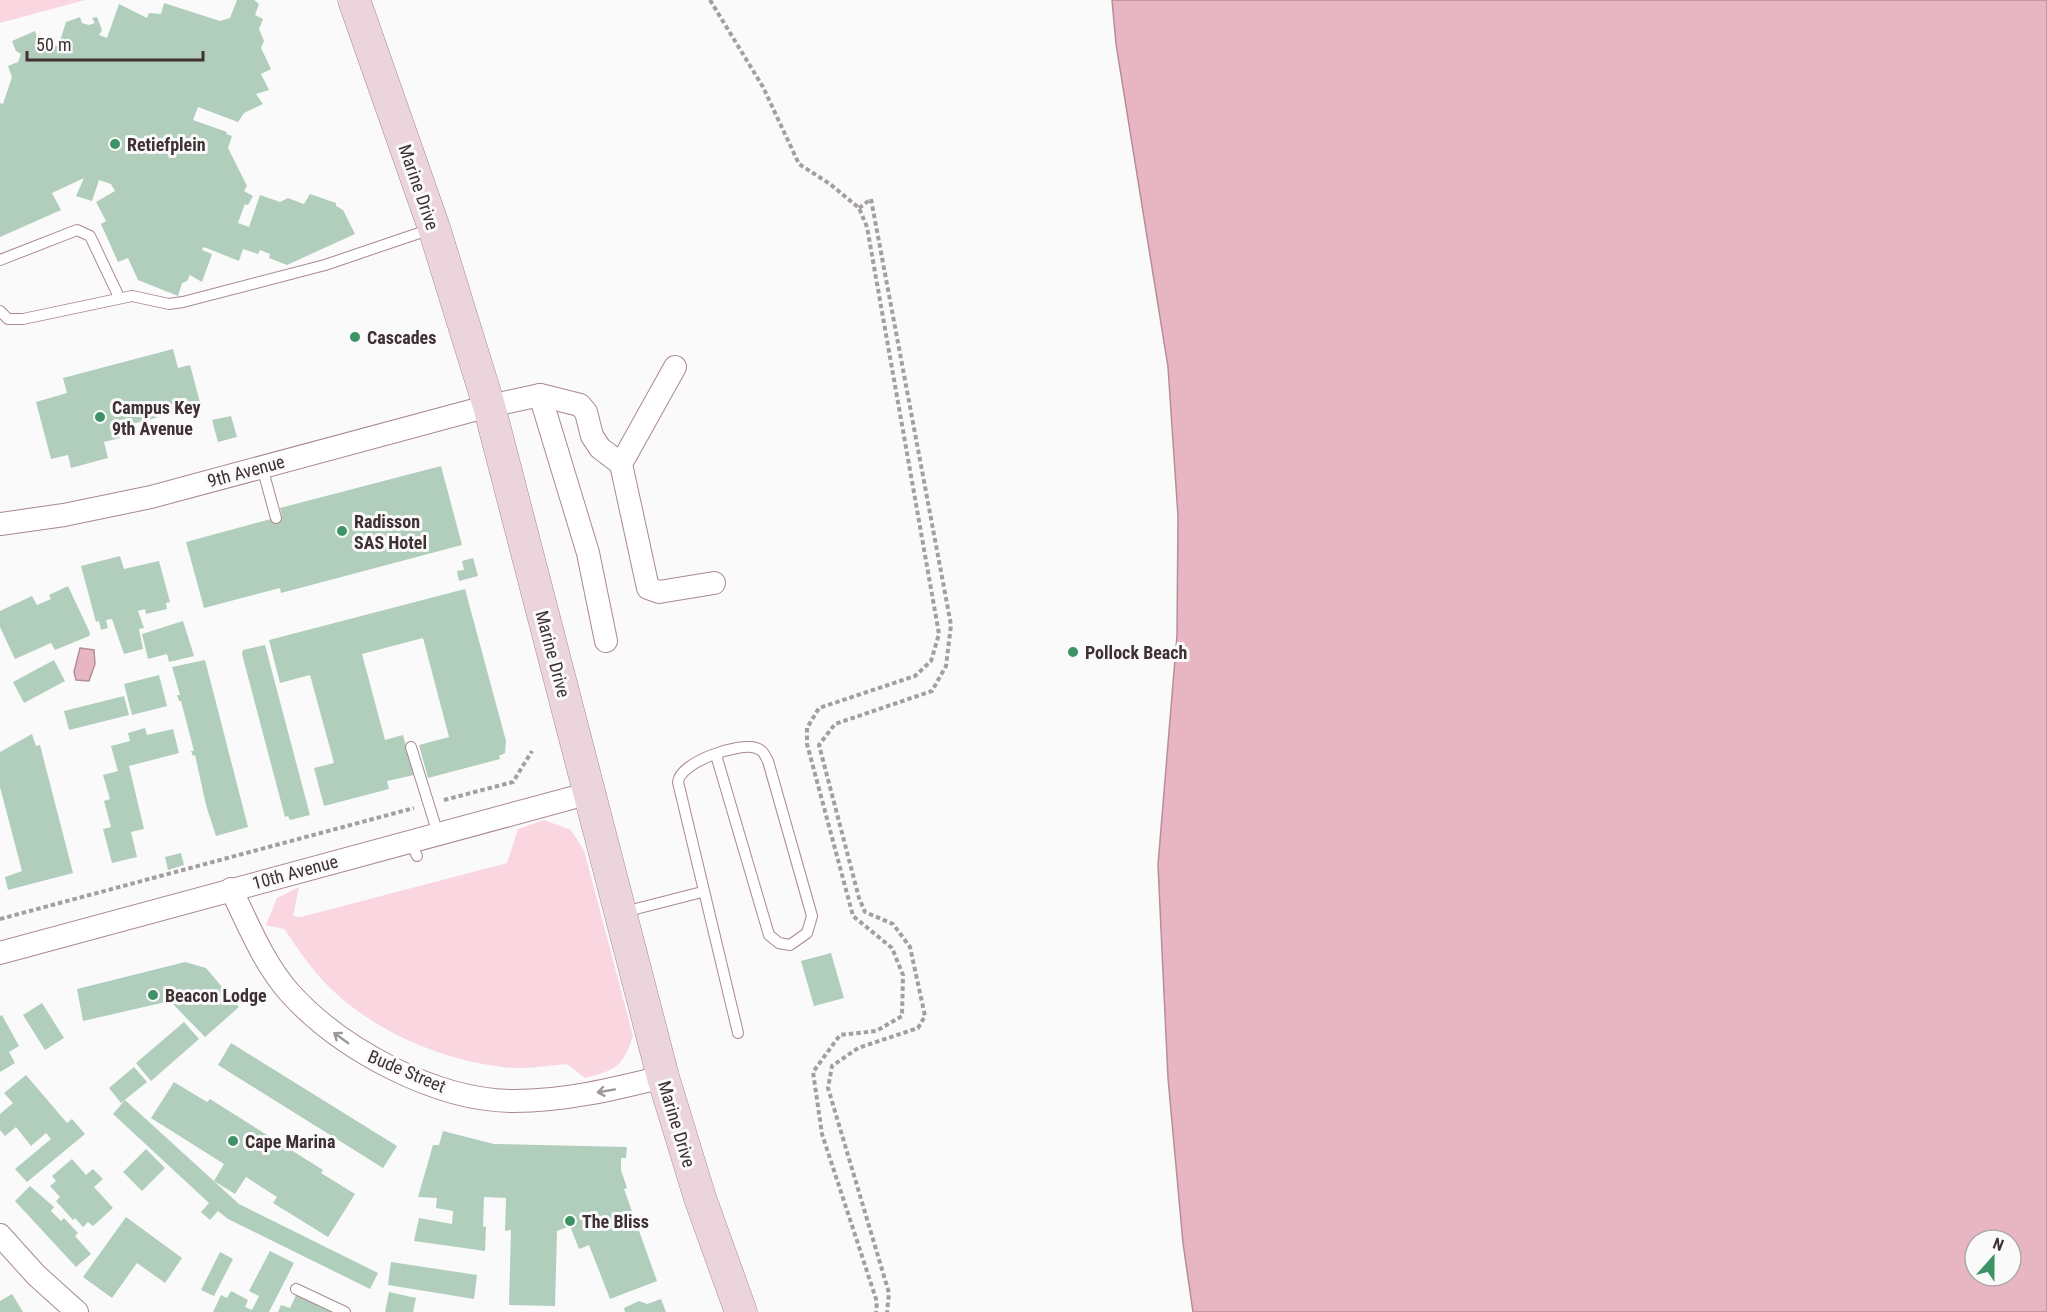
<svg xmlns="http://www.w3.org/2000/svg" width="2047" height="1312" viewBox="0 0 2047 1312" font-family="'Roboto Condensed',sans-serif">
<rect width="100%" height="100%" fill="#fafafa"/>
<g fill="#fad7e0">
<polygon points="0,0 85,0 0,23"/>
<path d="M544,820L571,830L584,850L633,1036C623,1067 616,1070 585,1078L567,1064C546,1066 524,1070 502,1067C435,1059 362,1026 317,974C305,960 295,944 284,929L266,925L277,898L299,887L293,916L301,917L507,863L518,829Z"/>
</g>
<g fill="#e8b6c3" stroke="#b58e98" stroke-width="1.5" fill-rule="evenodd">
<path d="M1112,0H2047V1312H1193L1183,1243L1168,1078L1158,865L1177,635L1178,516L1168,367L1116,44ZM1975,1240H2011V1276H1975Z"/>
<polygon points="80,648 94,650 95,664 89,681 76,680 74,672"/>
</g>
<g fill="#b0cebb">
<polygon points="237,0 254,0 259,4 255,15 263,19 259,29 264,41 261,48 271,69 261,74 269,90 256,94 263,104 244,113 238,122 198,107 193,120 227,132 226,134 232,136 228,148 247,186 244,191 253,196 248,205 245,204 238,223 249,227 260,195 280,202 288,198 304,204 310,194 336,203 336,206 343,210 355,234 287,265 269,258 270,254 260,250 258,254 243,249 239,261 204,247 202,250 212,254 202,282 190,275 187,281 182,283 178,296 138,280 128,258 118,262 101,224 106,221 96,202 115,191 111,184 99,180 92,201 76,196 84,178 52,193 61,210 0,237 0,103 3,104 12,77 8,66 18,62 21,54 16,51 12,41 35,31 38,40 56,46 59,44 66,22 80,17 82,23 89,25 95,23 92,18 97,17 102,30 99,35 107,38 119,4 147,18 149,13 161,14 164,3 220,21 230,18"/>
<polygon points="173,349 178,368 190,365 201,406 117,428 120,438 104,442 108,458 71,468 68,455 51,459 36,402 67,393 63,378"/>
<polygon points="231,416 237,437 218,442 212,420"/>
<polygon points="441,466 462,545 281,593 280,588 204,608 186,542 282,516 280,508"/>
<polygon points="120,556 124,569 159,561 170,602 166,603 167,609 146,614 145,609 138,611 144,628 139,629 143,649 124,654 112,619 106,620 108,628 101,630 99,621 96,622 81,566"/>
<polygon points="473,558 478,576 459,581 457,571 464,570 462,561"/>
<polygon points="68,586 90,633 89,636 55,650 51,643 15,659 0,627 0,611 32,596 37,605 51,599 49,595"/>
<polygon points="465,589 506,741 505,753 499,756 500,759 428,778 419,745 449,737 423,638 362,654 385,740 403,735 414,775 387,781 389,789 324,806 314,768 334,763 310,675 280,683 269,640"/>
<polygon points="183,621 194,656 169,662 167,654 148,659 142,634"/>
<polygon points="265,645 310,815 290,820 288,816 285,817 242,654 243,650"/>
<polygon points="54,660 65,681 24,703 13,682"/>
<polygon points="205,660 248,827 216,836 206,805 195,755 193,756 191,751 194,751 181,701 179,701 177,695 180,695 172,667"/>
<polygon points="159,675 167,706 132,715 124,684"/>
<polygon points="124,696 129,715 69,730 64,711"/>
<polygon points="145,728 147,735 173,729 179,753 129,766 144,829 131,832 137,857 112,863 103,829 111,827 104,801 110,799 103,775 118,771 111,746 130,741 128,733"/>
<polygon points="32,734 36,746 40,745 73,873 8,890 5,877 22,871 0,787 0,752"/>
<polygon points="181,853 184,865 168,870 165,857"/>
<polygon points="831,953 844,998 814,1006 801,961"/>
<polygon points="185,962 206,968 239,1007 205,1037 170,1001 83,1021 77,989"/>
<polygon points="42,1003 64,1038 45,1050 23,1015"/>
<polygon points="2,1015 19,1046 9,1052 15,1063 0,1072 0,1016"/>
<polygon points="184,1022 199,1039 151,1081 136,1063"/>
<polygon points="231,1043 397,1146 383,1168 218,1065"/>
<polygon points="134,1067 147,1082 121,1103 109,1088"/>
<polygon points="26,1075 67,1123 72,1119 85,1134 27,1182 15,1169 51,1139 46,1133 31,1146 16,1127 5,1136 0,1130 0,1114 13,1103 4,1093"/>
<polygon points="174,1082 207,1102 210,1099 323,1170 321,1173 355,1194 328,1237 273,1203 277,1197 246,1177 235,1194 214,1181 224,1164 151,1118"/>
<polygon points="125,1100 239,1204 378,1273 370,1289 228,1219 218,1211 210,1220 201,1212 209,1203 113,1114"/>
<polygon points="443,1131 494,1144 627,1147 626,1158 621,1158 621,1170 627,1188 624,1189 657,1281 610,1299 589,1245 579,1249 570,1226 557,1231 555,1306 509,1305 511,1230 505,1231 506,1198 484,1197 483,1226 486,1227 485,1251 414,1241 419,1218 452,1224 453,1211 436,1208 437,1198 418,1197 433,1145 439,1145"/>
<polygon points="146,1149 165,1168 142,1191 123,1172"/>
<polygon points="72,1159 86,1175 93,1169 103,1179 94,1187 113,1208 93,1226 88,1222 83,1227 75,1218 73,1220 56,1201 60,1197 50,1186 56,1181 52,1176"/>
<polygon points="30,1186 54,1207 51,1211 61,1221 64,1218 78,1233 75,1236 91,1254 76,1267 15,1201"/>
<polygon points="126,1217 182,1258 165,1283 137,1263 112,1298 83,1277"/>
<polygon points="270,1251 294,1263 269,1312 213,1312 221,1295 227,1298 231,1291 248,1300 245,1307 252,1310 259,1296 249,1291"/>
<polygon points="220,1252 233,1259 214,1296 201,1290"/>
<polygon points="391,1262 477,1275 474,1299 388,1285"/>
<polygon points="389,1292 416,1298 413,1312 385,1312"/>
<polygon points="297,1293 339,1312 278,1312 281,1305 290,1308"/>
<polygon points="12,1294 23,1312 0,1312 0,1301"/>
<polygon points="661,1299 666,1312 625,1312 624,1308 639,1301 647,1304"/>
</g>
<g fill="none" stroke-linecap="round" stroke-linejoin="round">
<defs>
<g id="service">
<polyline points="0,260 77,230 90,236 119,297"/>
<polyline points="0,311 8,319 23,319 132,296 169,304 183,302 325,265 431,229"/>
<polyline points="262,467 276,518"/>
<polyline points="411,747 438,834"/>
<path d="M716,755L769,935L779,943L790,945L807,933L812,916L768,761C765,755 763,750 756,748C739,742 680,762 678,782L738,1033"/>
<polyline points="410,841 417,856"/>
<polyline points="624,912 702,892"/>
<polyline points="296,1289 345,1312"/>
</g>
<g id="minor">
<polyline points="675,367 621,464 648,588 659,592 714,583"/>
<polyline points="540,395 580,405 586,412 592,436 600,448 621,464"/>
<polyline points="0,524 64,515 151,497 489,406 540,395 588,553 606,641"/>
<path d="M231,889C248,924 263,962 289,992C340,1049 436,1101 514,1101C565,1101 614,1089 663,1077"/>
<polyline points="0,953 590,793"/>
<polyline points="0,1235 36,1275 77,1312"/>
</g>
<polyline id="secondary" points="354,0 434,228 489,406 663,1077 700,1198 741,1312"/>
</defs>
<use href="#service" stroke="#a98891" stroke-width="12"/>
<use href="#minor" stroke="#a98891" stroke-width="24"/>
<use href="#secondary" stroke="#a98891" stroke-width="33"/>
<g stroke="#a49e9f" stroke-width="4" stroke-dasharray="4.5 3" stroke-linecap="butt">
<polyline points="710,0 763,87 799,164 830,184 859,208 867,227 939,634 931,661 915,676 819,708 807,728 807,744 853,916 892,948 903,975 902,1016 876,1031 840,1035 813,1072 822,1134 877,1302 876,1312"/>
<polyline points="859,208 871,199 951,625 946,666 932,691 835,724 819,745 859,898 865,912 893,924 910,947 925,1016 918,1028 858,1048 832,1066 828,1088 889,1293 887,1312"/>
<polyline points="444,800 513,782 532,751"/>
<polyline points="0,919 414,808"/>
</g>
<use href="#service" stroke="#fff" stroke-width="10"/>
<use href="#minor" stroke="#fff" stroke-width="22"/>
<use href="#secondary" stroke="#ebd4db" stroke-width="32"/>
</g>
<defs><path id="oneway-shaft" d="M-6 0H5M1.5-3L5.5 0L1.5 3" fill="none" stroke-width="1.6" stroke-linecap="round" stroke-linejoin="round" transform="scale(1.5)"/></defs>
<g stroke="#9e9899">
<use href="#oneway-shaft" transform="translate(341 1038) rotate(-144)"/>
<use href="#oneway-shaft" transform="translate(606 1091) rotate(170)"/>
</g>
<g fill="#3e9366" stroke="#fafafa" stroke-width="2">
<circle cx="115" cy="144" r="6"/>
<circle cx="355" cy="337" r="6"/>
<circle cx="100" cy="417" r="6"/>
<circle cx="342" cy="531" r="6"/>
<circle cx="1073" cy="652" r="6"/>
<circle cx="153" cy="995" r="6"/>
<circle cx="233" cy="1141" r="6"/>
<circle cx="570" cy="1221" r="6"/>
</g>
<g text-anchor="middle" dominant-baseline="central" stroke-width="6" stroke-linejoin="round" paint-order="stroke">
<g font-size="18" font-weight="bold" fill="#3e3033" stroke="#fafafa" text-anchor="start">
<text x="127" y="144">Retiefplein</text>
<text x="367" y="337">Cascades</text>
<text x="112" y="407">Campus Key<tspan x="112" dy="21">9th Avenue</tspan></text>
<text x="354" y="521">Radisson<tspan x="354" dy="21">SAS Hotel</tspan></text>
<text x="1085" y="652">Pollock Beach</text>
<text x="165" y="995">Beacon Lodge</text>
<text x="245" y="1141">Cape Marina</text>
<text x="582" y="1221">The Bliss</text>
</g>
<g font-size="18" fill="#3e3033" stroke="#fafafa">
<text transform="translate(419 187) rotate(71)">Marine Drive</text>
<text transform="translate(246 471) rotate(-15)">9th Avenue</text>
<text transform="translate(553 654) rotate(75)">Marine Drive</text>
<text transform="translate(295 872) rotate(-15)">10th Avenue</text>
<text transform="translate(407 1071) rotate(23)">Bude Street</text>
<text transform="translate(677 1124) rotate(73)">Marine Drive</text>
</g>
</g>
<g transform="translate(1993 1258) rotate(21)"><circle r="28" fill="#fafafa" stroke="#afa9aa" stroke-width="1.5"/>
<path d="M0-4.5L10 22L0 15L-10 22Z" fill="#3e9366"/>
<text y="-9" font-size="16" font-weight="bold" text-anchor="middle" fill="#3e3033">N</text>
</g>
<path d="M27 51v9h176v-9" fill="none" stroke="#3e3033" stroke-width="3"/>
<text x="36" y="51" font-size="18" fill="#3e3033" stroke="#fafafa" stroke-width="4.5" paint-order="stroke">50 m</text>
</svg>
